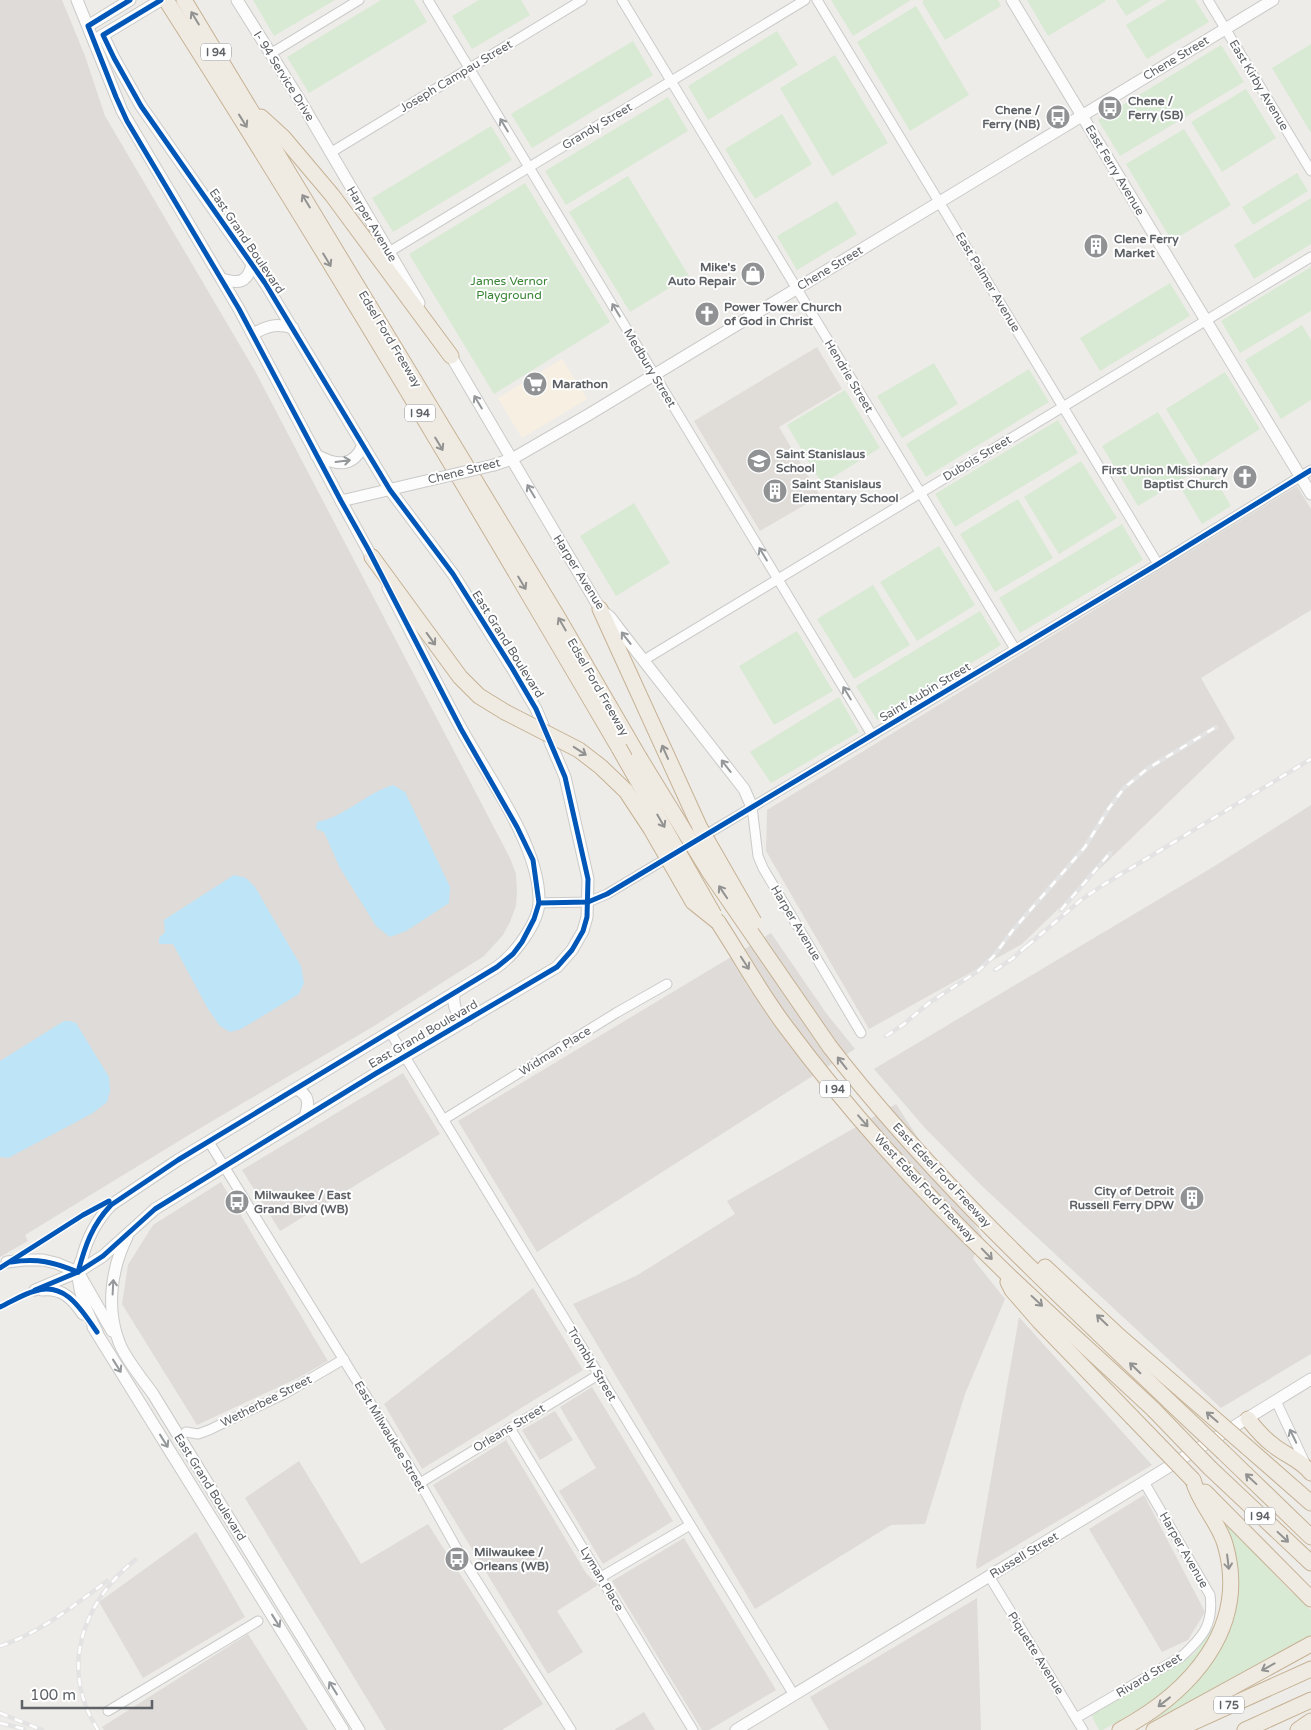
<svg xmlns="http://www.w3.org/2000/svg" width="1311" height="1730" viewBox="0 0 1311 1730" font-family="'Varela Round',sans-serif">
<rect width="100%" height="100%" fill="#eeece8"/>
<polygon fill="#f7f0e2" points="562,359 587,399 522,438 498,398"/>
<g fill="#dedbd8">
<polygon points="0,0 62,0 85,56 105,116 255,371 510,858 516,874 517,891 516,906 510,922 503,935 484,956 374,1026 192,1133 25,1235 28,1241 0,1257"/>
<polygon points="1297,486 1311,509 1311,610 1201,678 1235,738 1022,944 869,1029 766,851 767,810"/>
<polygon points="1311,805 1311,1354 1221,1408 983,1187 925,1128 874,1069 1213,867"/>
<polygon points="771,933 826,1013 855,1049 537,1252 458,1121"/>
<polygon points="403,1073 440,1134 280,1231 242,1170"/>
<polygon points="896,1104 982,1236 973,1259 1005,1299 965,1394 925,1524 891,1525 755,1609 573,1304 636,1276 735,1214 727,1201"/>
<polygon points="221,1182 328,1361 296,1379 197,1425 122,1304 128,1265 153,1225"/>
<polygon points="533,1288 583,1370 422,1469 384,1404"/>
<polygon points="1019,1317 1152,1465 977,1569 976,1565"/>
<polygon points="592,1387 673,1521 603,1564 559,1491 596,1468 560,1407"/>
<polygon points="555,1411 573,1440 540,1460 522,1430"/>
<polygon points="506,1440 586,1573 598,1585 557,1611 583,1652 548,1674 433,1485"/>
<polygon points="299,1461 361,1564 428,1524 543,1704 502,1730 386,1730 245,1498"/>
<polygon points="1144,1495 1205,1612 1188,1640 1162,1652 1089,1529"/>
<polygon points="196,1532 245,1617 143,1678 99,1602"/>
<polygon points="684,1538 776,1690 709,1730 702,1730 612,1581"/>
<polygon points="977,1598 981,1730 829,1730 810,1697"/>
<polygon points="248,1634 308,1730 104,1730 102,1727"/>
<polygon points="644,1712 655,1730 614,1730"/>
</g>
<polygon fill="#e0dcd8" points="817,347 842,389 779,427 820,496 760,531 694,421"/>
<g fill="#d8e9d4">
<polygon points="253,0 335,0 274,36"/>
<polygon points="381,0 414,0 427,22 309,93 287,57"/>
<polygon points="479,0 521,0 530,15 472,49 452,16"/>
<polygon points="831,0 911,0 853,36"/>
<polygon points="924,0 998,0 1001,6 945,40 922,2"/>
<polygon points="1027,0 1105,0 1106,1 1048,36"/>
<polygon points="1116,0 1152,0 1126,16"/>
<polygon points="1167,0 1195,0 1209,22 1147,59 1126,25"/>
<polygon points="916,6 969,95 910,131 857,42"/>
<polygon points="777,31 798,65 708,120 688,86"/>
<polygon points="633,41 653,75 532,148 511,114"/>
<polygon points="1311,44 1311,133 1272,68"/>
<polygon points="1221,45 1244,82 1120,156 1098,120"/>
<polygon points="835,55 888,143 832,176 780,88"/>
<polygon points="1246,89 1276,138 1222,172 1191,122"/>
<polygon points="668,97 688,131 566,205 545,171"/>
<polygon points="782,114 812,164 755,199 725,149"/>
<polygon points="491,126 512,160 393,232 372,198"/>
<polygon points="1184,129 1231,205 1172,241 1126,164"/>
<polygon points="1297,173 1308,191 1253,225 1242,207"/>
<polygon points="628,176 689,276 630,312 569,212"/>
<polygon points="525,183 610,322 494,394 409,254"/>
<polygon points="1311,198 1311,244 1254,279 1234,245"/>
<polygon points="837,201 857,234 797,270 777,236"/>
<polygon points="1311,267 1311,311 1240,353 1221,321"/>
<polygon points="1170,283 1190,316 1100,371 1080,338"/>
<polygon points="1302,325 1311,340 1311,400 1281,419 1245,360"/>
<polygon points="934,363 958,404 902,438 877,396"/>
<polygon points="1029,369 1049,402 926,477 906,444"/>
<polygon points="1225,372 1260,429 1201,466 1166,409"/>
<polygon points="845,390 880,448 822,484 787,425"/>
<polygon points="1158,412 1194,472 1138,506 1102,446"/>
<polygon points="1058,420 1078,453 955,527 935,494"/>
<polygon points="1081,461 1117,518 1059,554 1024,497"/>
<polygon points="1211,472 1231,506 1202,524 1182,490"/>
<polygon points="1018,499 1053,558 995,592 960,534"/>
<polygon points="634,503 670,563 616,596 580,536"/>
<polygon points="1122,524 1143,560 1020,633 999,598"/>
<polygon points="939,546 975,605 917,641 880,582"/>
<polygon points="873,585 910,645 854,679 817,619"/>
<polygon points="980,611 1001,645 877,720 856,686"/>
<polygon points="797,631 833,691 774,725 739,666"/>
<polygon points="839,697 859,732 771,783 750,752"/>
<polygon points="1226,1524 1292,1593 1295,1593 1311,1610 1311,1638 1148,1723 1146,1720 1199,1676 1219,1651 1218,1651 1233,1552"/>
<polygon points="1215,1624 1209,1639 1190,1669 1156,1699 1103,1730 1099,1730 1091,1715 1194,1654"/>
</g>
<g fill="#bde4f7">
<path d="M393,785L405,792L450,887L449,903L406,931L390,937L376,926L340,868L324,832L316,829L317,822C345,817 366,793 393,785Z"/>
<polygon points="234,875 246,878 255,887 301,966 304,983 299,994 241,1029 230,1032 220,1026 208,1009 173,944 159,944 159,938 165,932 164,920"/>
<polygon points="64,1021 70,1021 76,1023 109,1077 110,1091 107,1102 93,1113 8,1158 0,1157 0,1061"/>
</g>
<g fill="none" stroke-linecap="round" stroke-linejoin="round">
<defs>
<g id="street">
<polyline points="428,0 872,735"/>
<polyline points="622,0 1015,649"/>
<polyline points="817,0 1158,564"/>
<polyline points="1208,0 1311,171"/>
<polyline points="270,54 359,0"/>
<polyline points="330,153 582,0"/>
<polyline points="389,252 805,0"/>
<polyline points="644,660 1311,257"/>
<polyline points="752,807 758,856 763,868 861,1033"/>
<polyline points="539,903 588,902 607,894 1158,564 1311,470"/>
<polyline points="390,1032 794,1695"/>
<polyline points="443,1120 616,1013 667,984"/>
<polyline points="209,1142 420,1483 461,1556 571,1730"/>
<polyline points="1276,1401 1306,1465"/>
<polyline points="510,1428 693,1730"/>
<polyline points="186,1432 198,1434 209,1430 286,1393 344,1359"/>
<polyline points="420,1483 598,1375"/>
<polyline points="989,1576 1083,1730"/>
<polyline points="601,1577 690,1525"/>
<polyline points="108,1711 258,1621"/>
<path d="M1076,1718L1181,1657C1202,1638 1214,1625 1210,1595L1144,1482"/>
</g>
<g id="secondary">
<polyline points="77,0 122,111 239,309 341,501 375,563"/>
<polyline points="237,0 301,102 419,303"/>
<polyline points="1012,0 1311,494"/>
<polyline points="88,26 130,0"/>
<polyline points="98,38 161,0"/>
<path d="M222,279C239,284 247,283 252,265"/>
<path d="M253,334C267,326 276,323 293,328"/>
<polyline points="448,351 600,609 610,617 626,638 744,789 752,807"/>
<path d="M316,455C335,465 353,469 363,445"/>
<polyline points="494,465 512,459 588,415 1273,0"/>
<polyline points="341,501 430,480"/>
<path d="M454,993C453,1007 455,1014 468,1020"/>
<path d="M296,1089C310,1095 309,1104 305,1117"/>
<path d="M127,1237C111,1269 106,1309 119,1342C124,1357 143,1380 153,1394L359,1730"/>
<polyline points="7,1262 24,1260 43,1260 56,1263 78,1272 112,1331"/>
<polyline points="35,1290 78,1272 103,1256 155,1209 375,1074 557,967 572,950 583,931 587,917 588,879 565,777 536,709 512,668 453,574 390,490 265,283 141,106 114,58 103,35"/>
<path d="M42,1290C62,1288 72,1298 83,1314"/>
<polyline points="93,1327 343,1730"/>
<path d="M97,1332C88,1314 79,1295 78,1274C78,1269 80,1263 82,1259C87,1238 96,1221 111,1205L178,1160L497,967C514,955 539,923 539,901C540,847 488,777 462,730C436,683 413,635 388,588"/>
<polyline points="736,1730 1144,1482 1311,1379"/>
</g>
<g id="highway">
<path d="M166,0C323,246 472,497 619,748"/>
<polyline points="184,0 557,616 639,757"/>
<polyline points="261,117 283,137 332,195 451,356"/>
<polyline points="372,557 460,677 479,696 505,712"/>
<polyline points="600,609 700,828"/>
<path d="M718,922C741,957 761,994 786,1027C850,1113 925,1195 1002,1269C1052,1317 1104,1363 1154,1410"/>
<path d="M830,1047C929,1175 1053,1290 1170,1402"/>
<polyline points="1045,1267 1120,1337 1178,1387"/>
<polyline points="1008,1282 1012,1290 1039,1321 1132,1417"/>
<path d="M1248,1419C1255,1428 1263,1438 1273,1445C1285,1455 1301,1460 1311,1473"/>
<polyline points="1247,1447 1311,1503"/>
<polyline points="1224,1453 1311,1537"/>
<polyline points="1210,1468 1311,1563"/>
<polyline points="1205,1492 1311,1599"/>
<path d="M1120,1730C1189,1693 1250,1629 1225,1544C1218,1521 1199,1503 1193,1480"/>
<polyline points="1154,1730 1311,1644"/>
<polyline points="1176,1730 1311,1669"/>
<polyline points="1245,1730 1311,1700"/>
<polyline points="1298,1730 1311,1721"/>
</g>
</defs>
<use href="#street" stroke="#cacbca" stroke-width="11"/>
<use href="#secondary" stroke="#cacac9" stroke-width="13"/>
<use href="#highway" stroke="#c6b295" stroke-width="17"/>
<use href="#street" stroke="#fcfcfc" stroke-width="9"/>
<use href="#secondary" stroke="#fcfcfc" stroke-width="11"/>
<use href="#highway" stroke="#f0ebe2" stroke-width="15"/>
<defs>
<g id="rail">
<polyline points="1061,910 1110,853"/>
<polyline points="1027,946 1081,900 1103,885 1311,759"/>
<polyline points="995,970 1012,959 1032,941"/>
<polyline points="886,1036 904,1024 929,1003 978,971 993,957 1013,930 1085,847 1109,808 1124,788 1147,769 1216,727"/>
<path d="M0,1646C40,1633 73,1606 107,1581"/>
<polyline points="0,1713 42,1730"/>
<polyline points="0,1723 24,1729"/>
<path d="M98,1730C59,1669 82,1603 135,1560"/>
</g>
</defs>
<use href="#rail" stroke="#e3e3e3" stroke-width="4.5"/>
<use href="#rail" stroke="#fff" stroke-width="2.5" stroke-dasharray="8" stroke-linecap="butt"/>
<defs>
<polyline id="secondary-bridge" points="430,480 494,465"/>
<g id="highway-bridge">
<polyline points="505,712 579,750 601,767 626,791 651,829 693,902 718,922"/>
<polyline points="619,748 714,915"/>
<polyline points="639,757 710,873 830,1047"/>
<polyline points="700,828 754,922"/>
<polyline points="1178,1387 1247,1447"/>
<polyline points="1170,1402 1224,1453"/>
<polyline points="1154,1410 1210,1468"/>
<polyline points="1132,1417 1193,1480"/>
</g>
</defs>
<use href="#secondary-bridge" stroke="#cacac9" stroke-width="13" stroke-linecap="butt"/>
<use href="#highway-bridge" stroke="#c6b295" stroke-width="17" stroke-linecap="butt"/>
<use href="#secondary-bridge" stroke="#fcfcfc" stroke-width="11"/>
<use href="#highway-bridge" stroke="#f0ebe2" stroke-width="15"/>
<defs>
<g id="cycleway">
<polyline points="539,903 588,902 607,894 1158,564 1311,470"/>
<path d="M11,1262C38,1258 53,1262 78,1272"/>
<polyline points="0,1268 83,1215 109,1201"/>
<path d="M78,1272C85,1246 92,1225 111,1205L178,1160L497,967L513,954L522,942L534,919L539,903L533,860L517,827L461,729L368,549L341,501L239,309L127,121L116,97L88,26L130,0"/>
<polyline points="35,1290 78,1272 103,1256 155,1209 375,1074 557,967 572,950 583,931 587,917 588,879 565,777 536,709 512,668 453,574 390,490 265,283 141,106 114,58 103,35 161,0"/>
<path d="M0,1307C11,1302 23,1294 35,1291C66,1281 82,1311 97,1332"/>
</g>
</defs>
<use href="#cycleway" stroke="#fff" stroke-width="8"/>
<use href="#cycleway" stroke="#0057b8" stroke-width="5"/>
</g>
<defs><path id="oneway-shaft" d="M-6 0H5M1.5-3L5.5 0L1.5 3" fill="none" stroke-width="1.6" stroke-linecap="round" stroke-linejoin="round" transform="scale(1.25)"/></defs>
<g stroke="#919291">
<use href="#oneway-shaft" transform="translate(195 18) rotate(-121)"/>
<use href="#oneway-shaft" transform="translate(243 121) rotate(58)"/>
<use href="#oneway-shaft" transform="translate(306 201) rotate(-121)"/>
<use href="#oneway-shaft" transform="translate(327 260) rotate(59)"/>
<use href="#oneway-shaft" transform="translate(439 444) rotate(59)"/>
<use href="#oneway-shaft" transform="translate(522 583) rotate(59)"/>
<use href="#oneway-shaft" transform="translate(562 624) rotate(-120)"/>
<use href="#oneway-shaft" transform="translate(431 639) rotate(54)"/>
<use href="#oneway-shaft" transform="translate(580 751) rotate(33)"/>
<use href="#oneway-shaft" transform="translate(665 752) rotate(-114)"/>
<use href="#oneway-shaft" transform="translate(661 821) rotate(60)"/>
<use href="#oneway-shaft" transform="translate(723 892) rotate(-124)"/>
<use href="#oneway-shaft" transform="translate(745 963) rotate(57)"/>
<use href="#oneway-shaft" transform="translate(842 1063) rotate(-128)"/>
<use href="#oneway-shaft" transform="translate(863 1121) rotate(49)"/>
<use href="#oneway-shaft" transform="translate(987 1254) rotate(46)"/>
<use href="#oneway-shaft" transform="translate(1037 1301) rotate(43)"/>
<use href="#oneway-shaft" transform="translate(1102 1320) rotate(-136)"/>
<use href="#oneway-shaft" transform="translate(1135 1368) rotate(-136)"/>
<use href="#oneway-shaft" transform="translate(1212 1417) rotate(-139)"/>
<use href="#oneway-shaft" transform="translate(1251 1479) rotate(-137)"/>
<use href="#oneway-shaft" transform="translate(1283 1537) rotate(43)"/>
<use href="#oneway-shaft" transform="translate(1228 1562) rotate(83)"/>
<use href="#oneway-shaft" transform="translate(1268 1667) rotate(151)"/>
<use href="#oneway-shaft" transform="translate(1164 1702) rotate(142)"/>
</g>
<g stroke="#95989a">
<use href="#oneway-shaft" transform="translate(504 125) rotate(-121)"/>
<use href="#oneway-shaft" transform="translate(616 310) rotate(-121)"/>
<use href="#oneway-shaft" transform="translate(478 402) rotate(-121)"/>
<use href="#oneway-shaft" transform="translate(343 461) rotate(-7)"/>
<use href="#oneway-shaft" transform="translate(531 491) rotate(-121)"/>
<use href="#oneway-shaft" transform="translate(763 554) rotate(-121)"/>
<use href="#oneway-shaft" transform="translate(626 638) rotate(-128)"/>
<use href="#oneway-shaft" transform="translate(847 693) rotate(-121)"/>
<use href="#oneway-shaft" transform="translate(726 766) rotate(-128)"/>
<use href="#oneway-shaft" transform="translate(113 1287) rotate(-87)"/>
<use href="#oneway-shaft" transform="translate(117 1366) rotate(58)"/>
<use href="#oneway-shaft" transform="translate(1293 1436) rotate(-116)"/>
<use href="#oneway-shaft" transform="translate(164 1441) rotate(58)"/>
<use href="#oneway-shaft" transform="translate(276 1621) rotate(58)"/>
<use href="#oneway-shaft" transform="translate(333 1688) rotate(-122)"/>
</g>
<defs>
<symbol id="bus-disc" viewBox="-11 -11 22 22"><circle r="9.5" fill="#909294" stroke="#fff"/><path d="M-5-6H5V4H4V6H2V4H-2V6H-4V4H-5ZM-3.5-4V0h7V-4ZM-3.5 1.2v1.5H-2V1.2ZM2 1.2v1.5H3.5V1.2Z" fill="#fff"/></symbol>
<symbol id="building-disc" viewBox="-11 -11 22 22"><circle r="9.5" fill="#909294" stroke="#fff"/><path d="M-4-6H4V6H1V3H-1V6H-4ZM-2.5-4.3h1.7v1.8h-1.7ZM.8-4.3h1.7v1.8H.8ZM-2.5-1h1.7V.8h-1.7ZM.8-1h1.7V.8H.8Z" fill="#fff"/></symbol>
<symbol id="shop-disc" viewBox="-11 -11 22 22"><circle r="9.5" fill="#909294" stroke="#fff"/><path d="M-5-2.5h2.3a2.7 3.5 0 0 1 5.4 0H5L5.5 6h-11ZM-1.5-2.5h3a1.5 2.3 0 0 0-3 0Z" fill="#fff"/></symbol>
<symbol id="church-disc" viewBox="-11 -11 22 22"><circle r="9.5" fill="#909294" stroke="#fff"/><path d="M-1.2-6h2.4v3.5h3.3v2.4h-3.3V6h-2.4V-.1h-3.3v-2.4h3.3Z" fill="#fff"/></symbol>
<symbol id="supermarket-disc" viewBox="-11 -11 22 22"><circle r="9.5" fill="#909294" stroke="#fff"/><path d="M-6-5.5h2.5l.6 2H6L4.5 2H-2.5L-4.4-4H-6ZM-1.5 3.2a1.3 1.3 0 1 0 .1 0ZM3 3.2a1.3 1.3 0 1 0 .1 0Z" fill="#fff"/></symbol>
<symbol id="school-disc" viewBox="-11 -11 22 22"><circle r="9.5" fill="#909294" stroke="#fff"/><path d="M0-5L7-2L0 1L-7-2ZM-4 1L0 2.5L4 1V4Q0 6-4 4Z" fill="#fff"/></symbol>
</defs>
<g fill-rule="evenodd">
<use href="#bus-disc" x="1096" y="94" width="28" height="28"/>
<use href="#bus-disc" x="1044" y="103" width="28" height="28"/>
<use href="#building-disc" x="1082" y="232" width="28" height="28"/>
<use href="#shop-disc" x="739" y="260" width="28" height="28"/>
<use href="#church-disc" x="693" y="300" width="28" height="28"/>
<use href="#supermarket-disc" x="521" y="370" width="28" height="28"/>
<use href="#school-disc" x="745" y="447" width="28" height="28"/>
<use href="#church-disc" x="1231" y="463" width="28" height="28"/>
<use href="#building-disc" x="761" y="477" width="28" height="28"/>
<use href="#building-disc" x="1178" y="1184" width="28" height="28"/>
<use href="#bus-disc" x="223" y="1188" width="28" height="28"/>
<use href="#bus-disc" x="443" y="1545" width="28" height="28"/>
</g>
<g text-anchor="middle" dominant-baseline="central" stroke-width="4" stroke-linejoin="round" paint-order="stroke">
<g fill="#fff" stroke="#8e9194" stroke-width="1">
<rect x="201" y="43.5" width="30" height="17" rx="4"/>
<rect x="405" y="404.5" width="30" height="17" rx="4"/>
<rect x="820" y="1080.5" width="30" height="17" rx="4"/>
<rect x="1245" y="1507.5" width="30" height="17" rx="4"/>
<rect x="1214" y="1696.5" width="30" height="17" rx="4"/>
</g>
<g font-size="11" font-weight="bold" fill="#5e6266">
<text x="216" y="52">I 94</text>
<text x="420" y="413">I 94</text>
<text x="835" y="1089">I 94</text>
<text x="1260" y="1516">I 94</text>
<text x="1229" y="1705">I 75</text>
</g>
<g font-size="12" fill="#5e6266" stroke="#fff">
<text transform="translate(1176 58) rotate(-31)">Chene Street</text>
<text transform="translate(284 76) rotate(58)">I- 94 Service Drive</text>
<text transform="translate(456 76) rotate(-31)">Joseph Campau Street</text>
<text transform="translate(1259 85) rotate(59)">East Kirby Avenue</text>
<text transform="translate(597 126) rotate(-31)">Grandy Street</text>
<text transform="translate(1115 170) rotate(59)">East Ferry Avenue</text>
<text transform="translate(372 224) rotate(59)">Harper Avenue</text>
<text transform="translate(247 241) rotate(56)">East Grand Boulevard</text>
<text transform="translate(830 268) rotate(-31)">Chene Street</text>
<text transform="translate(988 282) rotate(59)">East Palmer Avenue</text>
<text transform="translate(390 339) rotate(59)">Edsel Ford Freeway</text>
<text transform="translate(650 368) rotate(59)">Medbury Street</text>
<text transform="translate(849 376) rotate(59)">Hendrie Street</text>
<text transform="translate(977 458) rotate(-31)">Dubois Street</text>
<text transform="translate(464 471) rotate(-14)">Chene Street</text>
<text transform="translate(579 572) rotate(58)">Harper Avenue</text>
<text transform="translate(508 644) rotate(58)">East Grand Boulevard</text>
<text transform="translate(598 687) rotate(60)">Edsel Ford Freeway</text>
<text transform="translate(925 692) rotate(-31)">Saint Aubin Street</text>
<text transform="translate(796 923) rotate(59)">Harper Avenue</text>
<text transform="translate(423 1034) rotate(-30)">East Grand Boulevard</text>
<text transform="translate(555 1051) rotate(-32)">Widman Place</text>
<text transform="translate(942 1175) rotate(47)">East Edsel Ford Freeway</text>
<text transform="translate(925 1188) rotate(47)">West Edsel Ford Freeway</text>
<text transform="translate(592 1364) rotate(59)">Trombly Street</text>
<text transform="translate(266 1401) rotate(-27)">Wetherbee Street</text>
<text transform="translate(509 1428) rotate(-31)">Orleans Street</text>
<text transform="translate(390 1436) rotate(59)">East Milwaukee Street</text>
<text transform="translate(210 1487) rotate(58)">East Grand Boulevard</text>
<text transform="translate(1184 1550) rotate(60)">Harper Avenue</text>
<text transform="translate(1024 1555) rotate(-31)">Russell Street</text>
<text transform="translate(602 1579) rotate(59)">Lyman Place</text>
<text transform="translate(1036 1653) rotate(58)">Piquette Avenue</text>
<text transform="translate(1149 1675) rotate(-31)">Rivard Street</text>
</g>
<g font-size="12" font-weight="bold" fill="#5e6266" stroke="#fff" text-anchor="start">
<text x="1128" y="101">Chene /<tspan x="1128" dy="14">Ferry (SB)</tspan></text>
<text x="1040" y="110" text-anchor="end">Chene /<tspan x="1040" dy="14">Ferry (NB)</tspan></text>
<text x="1114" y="239">Clene Ferry<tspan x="1114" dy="14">Market</tspan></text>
<text x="736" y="267" text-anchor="end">Mike's<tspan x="736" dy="14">Auto Repair</tspan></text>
<text x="724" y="307">Power Tower Church<tspan x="724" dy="14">of God in Christ</tspan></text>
<text x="552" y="384">Marathon</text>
<text x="776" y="454">Saint Stanislaus<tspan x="776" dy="14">School</tspan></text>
<text x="1228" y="470" text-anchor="end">First Union Missionary<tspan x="1228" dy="14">Baptist Church</tspan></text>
<text x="792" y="484">Saint Stanislaus<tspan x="792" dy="14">Elementary School</tspan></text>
<text x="1174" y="1191" text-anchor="end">City of Detroit<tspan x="1174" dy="14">Russell Ferry DPW</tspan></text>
<text x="254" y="1195">Milwaukee / East<tspan x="254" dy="14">Grand Blvd (WB)</tspan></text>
<text x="474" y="1552">Milwaukee /<tspan x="474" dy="14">Orleans (WB)</tspan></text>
</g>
<g font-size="12" fill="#398536" stroke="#fff">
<text x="509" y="281">James Vernor<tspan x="509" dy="14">Playground</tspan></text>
</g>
</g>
<path d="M22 1700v8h130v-8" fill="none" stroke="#5e6266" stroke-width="2.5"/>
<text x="30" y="1700" font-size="15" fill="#5e6266" stroke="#ffffff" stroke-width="4" paint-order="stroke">100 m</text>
</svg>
